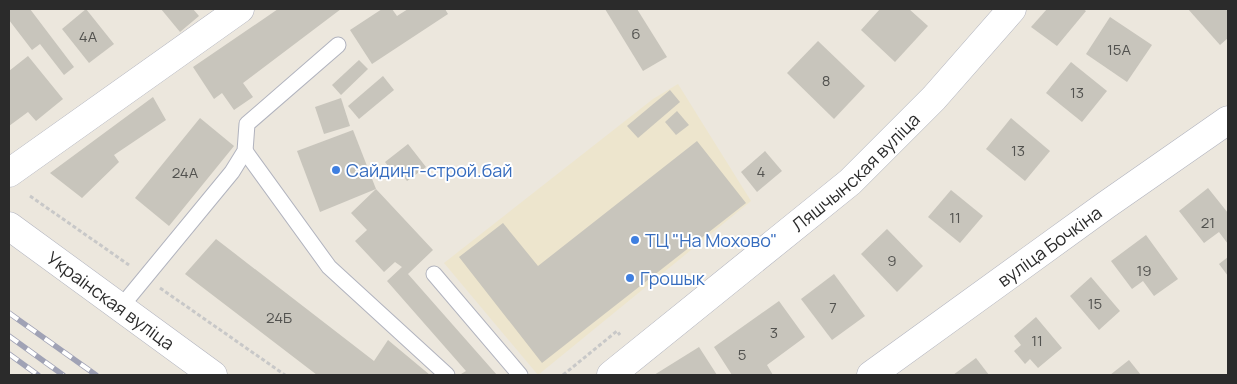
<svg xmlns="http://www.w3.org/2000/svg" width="1237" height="384" viewBox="0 0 1237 384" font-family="Manrope,sans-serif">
<rect width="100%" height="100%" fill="#ece7dd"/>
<polygon fill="#ede5cd" points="678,84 751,201 538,375 444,263 653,99"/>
<g fill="#c8c5bc">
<polygon points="9,9 30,9 74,67 64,75 40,44 32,50 9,20"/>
<polygon points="86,9 114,44 89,63 62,29"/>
<polygon points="161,9 193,9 199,16 180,32"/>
<polygon points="278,9 341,9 243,83 253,97 234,110 222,93 214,99 193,67"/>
<polygon points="382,9 392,9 397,16 408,9 445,9 448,14 372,64 350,30"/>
<polygon points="605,9 637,9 667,57 643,71"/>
<polygon points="880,9 909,9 928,26 895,62 861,30"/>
<polygon points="1047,9 1083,9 1086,11 1057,46 1031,27"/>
<polygon points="1188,9 1228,9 1228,38 1220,45"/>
<polygon points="1110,17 1152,45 1127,82 1086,54"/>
<polygon points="818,41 865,86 834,119 787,73"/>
<polygon points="28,56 63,99 36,121 28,112 9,126 9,71"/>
<polygon points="359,60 368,69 341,95 332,85"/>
<polygon points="1071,62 1107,91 1082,122 1046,93"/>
<polygon points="383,76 394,90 359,119 348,106"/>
<polygon points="670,90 680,102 638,138 627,126"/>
<polygon points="153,97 166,120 114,155 119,162 82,198 50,173"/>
<polygon points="341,98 350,126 324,134 315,107"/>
<polygon points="677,111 689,125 676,135 665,122"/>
<polygon points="200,118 234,146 169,226 135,198"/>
<polygon points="1011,118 1050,151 1025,181 986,149"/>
<polygon points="353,130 376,189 320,212 297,151"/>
<polygon points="697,141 746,203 542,363 459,257 503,223 538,266"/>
<polygon points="408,144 426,167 407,181 397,168 392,171 385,162"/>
<polygon points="765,151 782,171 757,192 741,172"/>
<polygon points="1208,188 1228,213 1228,244 1219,232 1204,243 1179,211"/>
<polygon points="376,189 433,250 408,274 497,375 462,375 461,374 466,371 387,281 402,267 395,262 384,272 355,241 367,230 351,213"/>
<polygon points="951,190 983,216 960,243 928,217"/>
<polygon points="887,229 923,266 897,292 861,254"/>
<polygon points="1146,235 1178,279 1154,296 1143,281 1132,289 1111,261"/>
<polygon points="216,239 374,361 388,340 430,375 317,375 185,274"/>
<polygon points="1228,257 1228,276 1219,264"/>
<polygon points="834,274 865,316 832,340 801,299"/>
<polygon points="1091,277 1120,311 1099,330 1070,296"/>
<polygon points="779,301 805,337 767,365 773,375 732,375 714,347"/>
<polygon points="1036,317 1062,348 1038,368 1030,359 1025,364 1014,351 1021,345 1014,336"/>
<polygon points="699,347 717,375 654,375"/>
<polygon points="976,358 989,375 953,375"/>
<polygon points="1129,360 1141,375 1110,375"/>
</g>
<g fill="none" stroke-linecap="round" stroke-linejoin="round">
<defs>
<g id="service">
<polyline points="245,151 329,267 447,375"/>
<polyline points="434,274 520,375"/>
<polyline points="120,308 232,172 245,151 247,124 338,45"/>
</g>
<g id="minor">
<polyline points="9,173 240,9"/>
<path id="s1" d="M611,375L850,182L934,98L1012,9"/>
</g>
<g id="secondary">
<path id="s2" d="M9,226L213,375"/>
<path id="s3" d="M871,375L1106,205L1228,120"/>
</g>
</defs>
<use href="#service" stroke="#b1b3be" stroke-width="17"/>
<use href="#minor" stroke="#b1b3be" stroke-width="29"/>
<use href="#secondary" stroke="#b1b3be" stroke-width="29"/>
<g stroke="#c8c8c8" stroke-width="3" stroke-dasharray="4 2.5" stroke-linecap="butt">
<polyline points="30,196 129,265"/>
<polyline points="160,288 285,375"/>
<polyline points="563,375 617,331 620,335"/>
</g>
<use href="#service" stroke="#fff" stroke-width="15"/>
<use href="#minor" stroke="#fff" stroke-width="28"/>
<use href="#secondary" stroke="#fff" stroke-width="28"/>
<defs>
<g id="rail">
<polyline points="9,313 96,375"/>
<polyline points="9,336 63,375"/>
<polyline points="9,354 38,375"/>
</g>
</defs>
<use href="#rail" stroke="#a0a2b5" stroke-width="5.5"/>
<use href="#rail" stroke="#fff" stroke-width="4" stroke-dasharray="11" stroke-linecap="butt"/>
</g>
<g fill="#3f7fe0" stroke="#fff" stroke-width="2">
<circle cx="336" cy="170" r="5"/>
<circle cx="635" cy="240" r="5"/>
<circle cx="630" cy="278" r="5"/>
</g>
<g text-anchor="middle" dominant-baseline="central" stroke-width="4" stroke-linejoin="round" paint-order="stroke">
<g font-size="15" fill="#52524f">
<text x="636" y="33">6</text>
<text x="88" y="36">4А</text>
<text x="1119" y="49">15А</text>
<text x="826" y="80">8</text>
<text x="1077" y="92">13</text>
<text x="1018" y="150">13</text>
<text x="761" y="171">4</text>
<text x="185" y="172">24А</text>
<text x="955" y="217">11</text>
<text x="1208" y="222">21</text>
<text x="892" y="260">9</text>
<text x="1144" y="270">19</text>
<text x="1095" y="303">15</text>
<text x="833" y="307">7</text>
<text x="279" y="317">24Б</text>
<text x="774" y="332">3</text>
<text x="1037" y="340">11</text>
<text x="742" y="354">5</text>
</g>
<g font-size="18" fill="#366cbe" stroke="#fff" text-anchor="start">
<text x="346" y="170">Сайдинг-строй.бай</text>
<text x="645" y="240">ТЦ "На Мохово"</text>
<text x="640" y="278">Грошык</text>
</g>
<g font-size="18" fill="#2b2b2b" stroke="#fff">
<text stroke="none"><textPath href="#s1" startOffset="318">Ляшчынская вуліца</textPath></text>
<text stroke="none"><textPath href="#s3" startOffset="220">вуліца Бочкіна</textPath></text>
<text stroke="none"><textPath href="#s2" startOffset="126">Украінская вуліца</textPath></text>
</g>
</g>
<rect width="1237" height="384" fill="none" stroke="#2b2b2b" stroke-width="20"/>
</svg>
